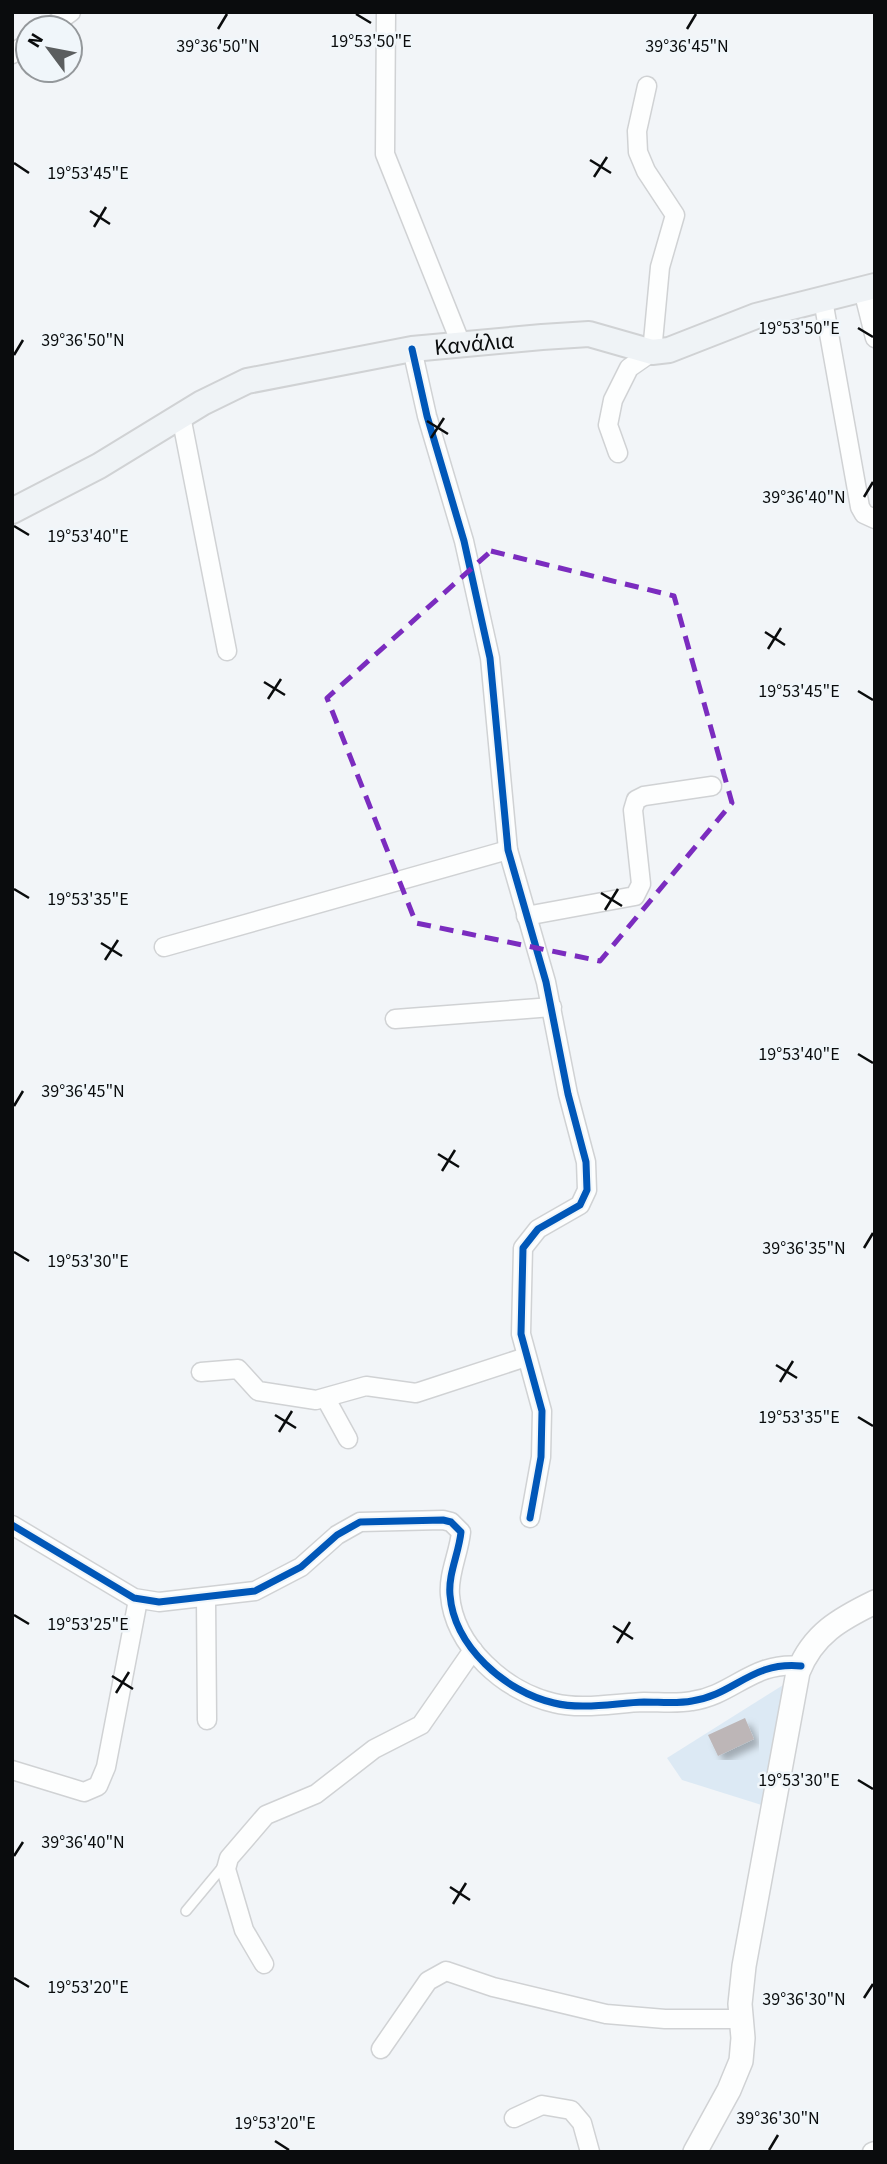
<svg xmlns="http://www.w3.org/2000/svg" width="887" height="2164" viewBox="0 0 887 2164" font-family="'Source Sans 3',sans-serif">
<defs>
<filter id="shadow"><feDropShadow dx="6" dy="6" stdDeviation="3.5" flood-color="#0004"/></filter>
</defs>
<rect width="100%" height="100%" fill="#f2f5f8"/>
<polygon fill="#dce9f4" points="788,1682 768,1807 682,1780 667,1758"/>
<polygon fill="#bdb6b7" filter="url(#shadow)" points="745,1718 754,1739 718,1756 708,1735"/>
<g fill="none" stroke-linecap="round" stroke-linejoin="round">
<defs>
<polyline id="service" points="186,1911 225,1864"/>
<g id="minor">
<polyline points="386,12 385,154 461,344"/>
<polyline points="49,28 71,12"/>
<polyline points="12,54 28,43"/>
<polyline points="863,290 875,338"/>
<polyline points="823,300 860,507 864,514 875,519"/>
<polyline points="412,349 427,416 464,541 490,658 508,850 546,982 568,1094 586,1162 587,1190 580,1205 538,1229 523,1248 521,1334 542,1411 541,1457 530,1518"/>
<polyline points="181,416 227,651"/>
<polyline points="618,453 608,425 613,400 629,368 652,352 660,267 675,215 646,171 638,152 637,131 647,86"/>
<polyline points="526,916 635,896 641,884 633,810 636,800 644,796 712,786"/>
<polyline points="164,947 508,850"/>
<polyline points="395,1019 552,1007"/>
<polyline points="201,1372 238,1369 258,1391 316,1400 366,1386 416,1393 526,1357"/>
<polyline points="326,1399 348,1439"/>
<path d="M12,1525L134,1598L159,1602L255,1591L301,1567L337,1535L360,1522L443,1520L451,1522L461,1532C459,1553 448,1574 450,1595C454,1646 505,1692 554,1703C582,1710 615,1703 644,1702C660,1702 677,1704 692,1701C734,1695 752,1661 801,1666"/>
<polyline points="206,1599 207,1720"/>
<polyline points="12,1770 84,1792 98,1786 106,1767 138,1600"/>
<polyline points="264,1964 244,1930 226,1869 229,1858 266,1815 316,1794 374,1749 421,1725 473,1650"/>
<polyline points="381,2049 428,1981 446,1971 493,1987 606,2014 665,2019 741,2019"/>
<polyline points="514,2118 542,2105 571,2110 582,2123 590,2152"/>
<polyline points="872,2152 875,2151"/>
</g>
<path id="tertiary" d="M695,2152L729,2090L741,2061L743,2038L740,2004L744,1966L798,1672C813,1634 840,1619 875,1602"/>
<g id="secondary">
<path id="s1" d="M12,511L99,466L202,403L247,381L412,349L542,337L589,334L652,352L669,350L756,316L875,286"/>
</g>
</defs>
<use href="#service" stroke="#d0d2d4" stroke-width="12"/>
<use href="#minor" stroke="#d0d2d4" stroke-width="21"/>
<use href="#tertiary" stroke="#d0d2d4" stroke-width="26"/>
<use href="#secondary" stroke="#d0d2d4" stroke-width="28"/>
<use href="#service" stroke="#fdfefe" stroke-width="9"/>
<use href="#minor" stroke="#fdfefe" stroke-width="18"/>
<use href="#tertiary" stroke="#fdfefe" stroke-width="23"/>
<use href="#secondary" stroke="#eff3f6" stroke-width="24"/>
<defs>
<g id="cycleway">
<polyline points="412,349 427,416 464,541 490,658 508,850 546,982 568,1094 586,1162 587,1190 580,1205 538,1229 523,1248 521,1334 542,1411 541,1457 530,1518"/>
<path d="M12,1525L134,1598L159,1602L255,1591L301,1567L337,1535L360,1522L443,1520L451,1522L461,1532C459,1553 448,1574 450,1595C454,1646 505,1692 554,1703C582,1710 615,1703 644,1702C660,1702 677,1704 692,1701C734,1695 752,1661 801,1666"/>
</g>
</defs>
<use href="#cycleway" stroke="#f0f6fa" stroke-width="11"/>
<use href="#cycleway" stroke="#0057b8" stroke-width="7"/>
</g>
<path fill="none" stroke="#7b2cbf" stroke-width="5" stroke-dasharray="14 9" stroke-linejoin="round" d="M491,551L674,596L732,803L600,961L416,923L327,698Z"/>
<path fill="none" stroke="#0a0c0d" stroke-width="2.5" d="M356,14L371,23M218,29L227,14M687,29L696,14M590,160L611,173M14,163L29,173M594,177L607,157M90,211L110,224M94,227L106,207M858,328L873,337M14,355L23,340M427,421L448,434M431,438L444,418M864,497L873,482M14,526L29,535M765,632L785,645M768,649L781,628M264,682L285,695M858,691L873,700M268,699L281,679M14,889L29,898M601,893L622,906M605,910L618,889M101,943L122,956M105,960L118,940M858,1054L873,1063M14,1106L23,1091M438,1154L459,1167M442,1171L455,1150M864,1248L873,1233M14,1252L29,1261M776,1365L797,1378M780,1382L793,1361M275,1415L296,1428M858,1417L873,1426M279,1432L292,1411M14,1615L29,1624M613,1626L633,1639M617,1643L630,1622M112,1676L133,1689M116,1693L129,1672M858,1780L873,1789M14,1856L23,1842M450,1887L470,1900M453,1904L466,1883M14,1978L29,1987M864,1998L873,1984M275,2141L289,2150M769,2150L778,2135"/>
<g text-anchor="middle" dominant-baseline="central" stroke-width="5" stroke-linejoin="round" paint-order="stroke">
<g font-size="23" fill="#0a0c0d" stroke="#f0f6fa">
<text stroke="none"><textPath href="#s1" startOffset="499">Κανάλια</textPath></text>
</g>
</g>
<g font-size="18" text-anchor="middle" fill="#0a0c0d" stroke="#f0f6fa" stroke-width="5" stroke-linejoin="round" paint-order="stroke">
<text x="371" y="47">19°53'50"E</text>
<text x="218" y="52">39°36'50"N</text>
<text x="687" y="52">39°36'45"N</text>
<text x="88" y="179">19°53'45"E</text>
<text x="799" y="334">19°53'50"E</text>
<text x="83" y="346">39°36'50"N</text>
<text x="804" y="503">39°36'40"N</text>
<text x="88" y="542">19°53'40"E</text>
<text x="799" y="697">19°53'45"E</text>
<text x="88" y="905">19°53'35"E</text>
<text x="799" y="1060">19°53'40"E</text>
<text x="83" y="1097">39°36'45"N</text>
<text x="804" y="1254">39°36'35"N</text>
<text x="88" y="1267">19°53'30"E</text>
<text x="799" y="1423">19°53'35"E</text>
<text x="88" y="1630">19°53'25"E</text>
<text x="799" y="1786">19°53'30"E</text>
<text x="83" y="1848">39°36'40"N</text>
<text x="88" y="1993">19°53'20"E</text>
<text x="804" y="2005">39°36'30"N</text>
<text x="778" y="2124">39°36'30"N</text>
<text x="275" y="2129">19°53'20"E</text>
</g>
<rect width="887" height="2164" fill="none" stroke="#0a0c0d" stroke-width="28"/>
<g transform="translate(49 49) rotate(302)"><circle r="33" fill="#f0f6fa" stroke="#94989b" stroke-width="2"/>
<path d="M0-5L12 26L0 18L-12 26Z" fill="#5b5e5f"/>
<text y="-10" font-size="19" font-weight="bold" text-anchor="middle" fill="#0a0c0d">N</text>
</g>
</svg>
